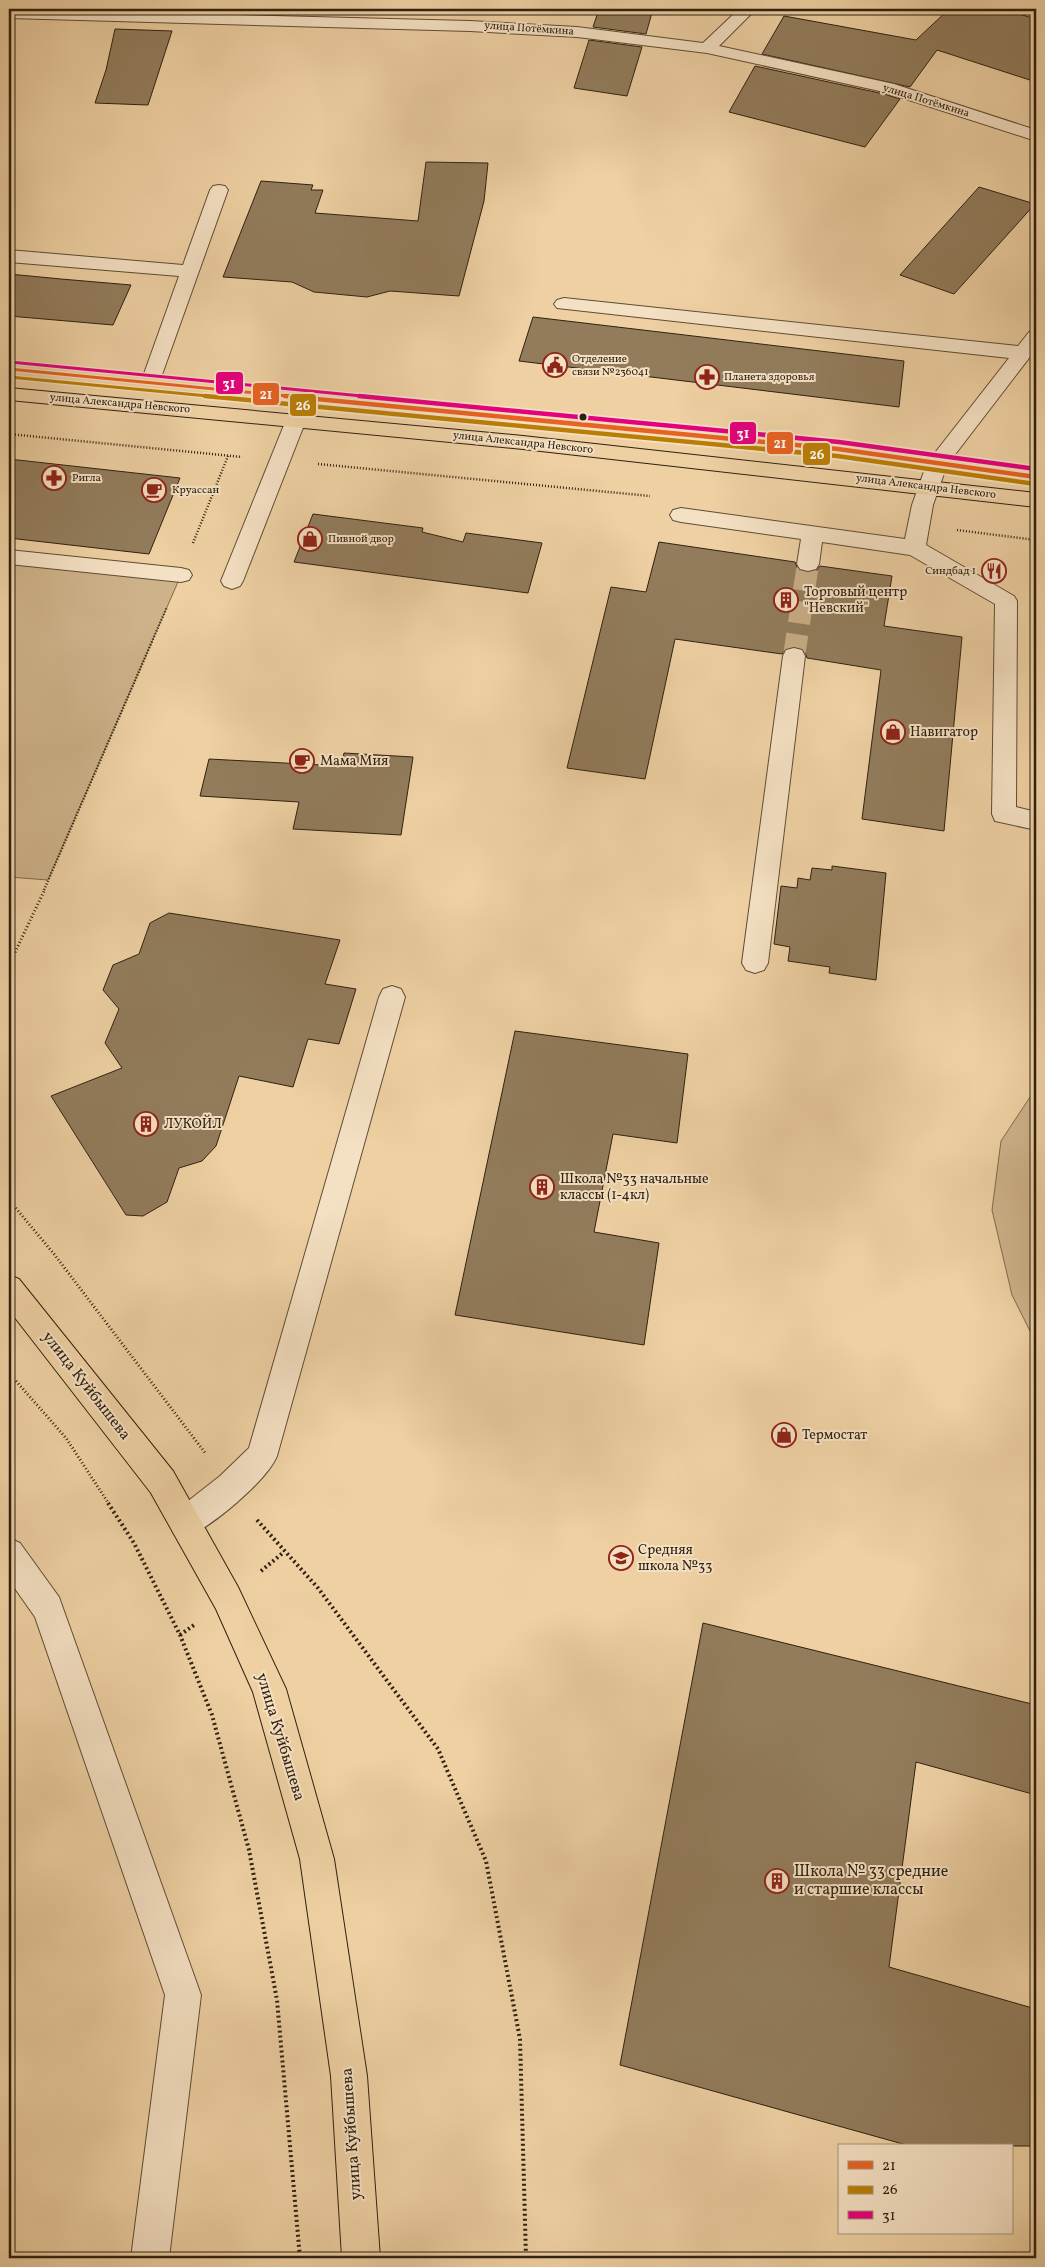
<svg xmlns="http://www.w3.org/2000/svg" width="1045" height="2267" viewBox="0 0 1045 2267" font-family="Vollkorn,serif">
<rect width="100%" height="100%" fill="#eed0a3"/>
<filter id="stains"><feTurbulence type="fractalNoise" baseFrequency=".004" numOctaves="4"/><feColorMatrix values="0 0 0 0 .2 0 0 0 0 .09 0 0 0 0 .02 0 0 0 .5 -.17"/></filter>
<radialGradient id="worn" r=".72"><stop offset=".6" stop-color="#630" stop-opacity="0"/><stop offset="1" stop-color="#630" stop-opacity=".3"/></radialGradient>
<g fill="#ceb28a" stroke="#7e6a4d">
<polygon points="9,557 181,575 48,880 9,877"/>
<polygon points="1036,1088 1036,1343 1012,1295 992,1210 1001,1141"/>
</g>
<g fill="#927c5c" stroke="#2f2110">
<polygon points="599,9 653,9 646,34 593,27"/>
<polygon points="949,9 1002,9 1036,19 1036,82 937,50 910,87 762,54 784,16 916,40"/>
<polygon points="115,29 172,31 148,105 95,103 106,70"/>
<polygon points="589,40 642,47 627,96 574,88"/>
<polygon points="755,66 884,94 900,99 865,147 729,112"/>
<polygon points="426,162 488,163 484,201 459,296 390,291 367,297 314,292 292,282 223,277 261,181 313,185 311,190 323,190 315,213 418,221"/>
<polygon points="979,187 1035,204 954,294 900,275"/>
<polygon points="9,274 61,279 131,285 113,325 9,316"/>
<polygon points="533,317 904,361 899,407 519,361"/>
<polygon points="9,459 180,478 149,554 9,538"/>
<polygon points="313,514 423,528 422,532 463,542 466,533 542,543 528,593 294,562"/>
<polygon points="659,542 795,562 798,570 808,573 816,571 820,566 892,576 884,626 962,637 944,831 862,819 881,670 807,658 804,649 794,646 786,648 782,654 675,639 645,779 567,768 611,587 646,592"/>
<polygon points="344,753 413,757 401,835 293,829 299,802 200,796 209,759 341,766"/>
<polygon points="832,866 886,873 876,980 829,973 830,967 788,961 790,947 774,944 781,886 797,888 798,878 810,880 812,868 832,870"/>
<polygon points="169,913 340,940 325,984 356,989 339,1044 308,1039 293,1087 239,1076 216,1146 202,1161 179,1168 167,1202 143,1216 126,1215 51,1096 122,1068 105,1043 119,1009 103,990 113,965 139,954 150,923"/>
<polygon points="515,1031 688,1054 677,1143 613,1134 594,1232 659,1243 644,1345 455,1315"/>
<polygon points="703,1623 1036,1705 1036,1795 916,1762 889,1967 1036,2009 1036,2146 910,2146 620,2065"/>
</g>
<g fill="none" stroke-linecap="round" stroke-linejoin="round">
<polyline stroke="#c8ad86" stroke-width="22" stroke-dasharray="22 11" stroke-linecap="butt" points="794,656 808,564"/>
<defs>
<g id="minor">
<polygon points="9,9 470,21 577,27 703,43 739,9 756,9 719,46 894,84 1036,130 1036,141 884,92 707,53 577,37 470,31 9,18"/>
<polygon points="219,185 225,186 228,190 158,386 151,388 144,386 141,382 179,276 9,262 9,250 183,265 210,190 213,186"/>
<polygon points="564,298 1018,346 1029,332 1036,330 1036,349 947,465 933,505 926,545 1014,596 1017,601 1016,807 1036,812 1036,830 995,821 992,814 995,604 910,555 822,542 819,564 816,569 808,571 800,569 797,564 801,539 681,522 673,520 670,515 673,510 681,508 905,539 912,505 927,463 1009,358 557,308 554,304 557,300"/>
<polygon points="296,414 303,415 306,420 243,581 240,586 232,589 224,586 221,581 286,420 289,415"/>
<polygon points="9,550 181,568 189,570 192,575 189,580 181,582 9,564"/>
<polygon points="794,648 802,650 805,656 768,963 764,970 755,973 746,970 742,963 783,656 786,650"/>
<path d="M392,986L401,989L405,997L277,1456C267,1481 210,1528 185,1538L174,1534L169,1523L174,1512L220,1476L249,1448L379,997L383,989Z"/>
<polygon points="9,1538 20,1543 59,1597 201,1995 169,2258 131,2258 165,1995 35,1617 9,1580"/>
</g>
<g id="major">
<polygon points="9,363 838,442 1036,470 1036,484 838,456 9,375"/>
<polygon points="9,388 523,436 1036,493 1036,507 523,449 9,400"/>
<polygon points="9,1275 19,1279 173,1471 238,1587 286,1689 334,1859 367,2076 380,2258 342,2258 331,2076 300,1859 253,1692 216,1609 151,1493 9,1310"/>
</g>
</defs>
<use href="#minor" stroke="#5f4d35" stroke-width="2"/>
<use href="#major" stroke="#2f2110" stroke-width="2"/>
<g stroke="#2f2110" stroke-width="2.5" stroke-dasharray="1 2" stroke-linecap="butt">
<polyline points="9,434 242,457"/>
<polyline points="318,464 650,496"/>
<polyline points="957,530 1036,540"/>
<polyline points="193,543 228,456"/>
<polyline points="44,890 167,607"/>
</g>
<g stroke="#2f2110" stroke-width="3" stroke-dasharray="1 2.5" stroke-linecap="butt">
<polyline points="9,965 45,889"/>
<polyline points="9,1200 54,1254 206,1454"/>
<polyline points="9,1373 66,1438 109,1504"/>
</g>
<g stroke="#2f2110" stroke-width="4" stroke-dasharray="2 3" stroke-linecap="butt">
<polyline points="108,1503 134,1543 180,1635 212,1715 249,1850 277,2000 300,2258"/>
<polyline points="257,1520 318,1588 438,1749 486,1861 520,2039 526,2258"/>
<polyline points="261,1571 284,1552"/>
<polyline points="180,1635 194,1625"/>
</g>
<use href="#minor" fill="#f4e0c3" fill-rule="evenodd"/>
<use href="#major" fill="#eed0a3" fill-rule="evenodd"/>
<defs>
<polyline id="bus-1-far1" points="9,369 298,397"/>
<polyline id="bus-1" points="285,396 838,449 1036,477"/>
<polyline id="bus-2-far1" points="9,377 218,397"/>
<polyline id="bus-2" points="205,396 837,456 1035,484"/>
<polyline id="bus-3-far1" points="10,362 372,397"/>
<polyline id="bus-3" points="359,396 839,442 1036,469"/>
</defs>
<use href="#bus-1-far1" stroke="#f4e0c3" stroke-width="5.5"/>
<use href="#bus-1" stroke="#f4e0c3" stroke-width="8"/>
<use href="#bus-2-far1" stroke="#f4e0c3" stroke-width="5.5"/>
<use href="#bus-2" stroke="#f4e0c3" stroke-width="8"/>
<use href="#bus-3-far1" stroke="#f4e0c3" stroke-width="5.5"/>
<use href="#bus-3" stroke="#f4e0c3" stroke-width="8"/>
<use href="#bus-1-far1" stroke="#e86221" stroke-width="3"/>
<use href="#bus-1" stroke="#e86221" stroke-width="4.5"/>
<use href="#bus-2-far1" stroke="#bb7e05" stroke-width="3"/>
<use href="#bus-2" stroke="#bb7e05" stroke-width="4.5"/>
<use href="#bus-3-far1" stroke="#e5007d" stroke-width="3"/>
<use href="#bus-3" stroke="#e5007d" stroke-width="4.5"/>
</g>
<defs>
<symbol id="civic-ring" viewBox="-11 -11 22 22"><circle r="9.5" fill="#f4e0c3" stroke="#8f2418" stroke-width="1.5"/><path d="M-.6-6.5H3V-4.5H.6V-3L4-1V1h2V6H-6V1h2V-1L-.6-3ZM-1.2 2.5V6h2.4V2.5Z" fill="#8f2418"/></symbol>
<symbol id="pharmacy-ring" viewBox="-11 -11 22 22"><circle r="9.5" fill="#f4e0c3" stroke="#8f2418" stroke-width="1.5"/><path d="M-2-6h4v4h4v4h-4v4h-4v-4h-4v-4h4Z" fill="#8f2418"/></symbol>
<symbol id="cafe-ring" viewBox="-11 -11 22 22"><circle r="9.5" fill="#f4e0c3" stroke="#8f2418" stroke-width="1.5"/><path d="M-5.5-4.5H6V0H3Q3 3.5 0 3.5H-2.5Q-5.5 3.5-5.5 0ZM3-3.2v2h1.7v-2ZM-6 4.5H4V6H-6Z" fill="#8f2418"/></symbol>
<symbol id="shop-ring" viewBox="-11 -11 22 22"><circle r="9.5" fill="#f4e0c3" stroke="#8f2418" stroke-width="1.5"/><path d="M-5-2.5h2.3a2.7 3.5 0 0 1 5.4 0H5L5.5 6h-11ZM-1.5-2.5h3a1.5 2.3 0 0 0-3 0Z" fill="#8f2418"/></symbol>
<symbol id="restaurant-ring" viewBox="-11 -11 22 22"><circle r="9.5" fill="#f4e0c3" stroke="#8f2418" stroke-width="1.5"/><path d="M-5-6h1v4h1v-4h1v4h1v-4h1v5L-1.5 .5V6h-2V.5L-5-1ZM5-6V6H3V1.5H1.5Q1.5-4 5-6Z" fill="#8f2418"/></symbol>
<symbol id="building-ring" viewBox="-11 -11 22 22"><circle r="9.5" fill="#f4e0c3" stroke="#8f2418" stroke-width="1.5"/><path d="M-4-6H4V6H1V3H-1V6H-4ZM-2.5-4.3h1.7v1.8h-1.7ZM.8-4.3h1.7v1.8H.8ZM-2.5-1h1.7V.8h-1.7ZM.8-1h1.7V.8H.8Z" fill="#8f2418"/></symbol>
<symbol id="school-ring" viewBox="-11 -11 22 22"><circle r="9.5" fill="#f4e0c3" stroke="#8f2418" stroke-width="1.5"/><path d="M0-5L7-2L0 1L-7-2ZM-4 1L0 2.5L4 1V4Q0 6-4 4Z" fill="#8f2418"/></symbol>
</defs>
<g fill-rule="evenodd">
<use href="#civic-ring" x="541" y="351" width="28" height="28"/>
<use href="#pharmacy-ring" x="693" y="363" width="28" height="28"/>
<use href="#pharmacy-ring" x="40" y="464" width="28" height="28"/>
<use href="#cafe-ring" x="140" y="476" width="28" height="28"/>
<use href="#shop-ring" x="296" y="525" width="28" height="28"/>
<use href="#restaurant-ring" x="980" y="557" width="28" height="28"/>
<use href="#building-ring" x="772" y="586" width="28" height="28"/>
<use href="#shop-ring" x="879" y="718" width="28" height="28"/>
<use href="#cafe-ring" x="288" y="747" width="28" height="28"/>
<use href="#building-ring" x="132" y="1110" width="28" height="28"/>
<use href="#building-ring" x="528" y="1173" width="28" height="28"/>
<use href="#shop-ring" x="770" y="1421" width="28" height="28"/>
<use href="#school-ring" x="607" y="1544" width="28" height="28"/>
<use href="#building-ring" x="763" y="1867" width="28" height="28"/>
</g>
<circle fill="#2f2110" stroke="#f4e0c3" stroke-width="2" cx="583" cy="417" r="4.5"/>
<g text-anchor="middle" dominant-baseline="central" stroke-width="4" stroke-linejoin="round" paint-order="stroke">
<g font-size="11" fill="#2f2110" stroke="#f4e0c3">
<text transform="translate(529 29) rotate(4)">улица Потёмкина</text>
<text transform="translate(926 101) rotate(17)">улица Потёмкина</text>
<text transform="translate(120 404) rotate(5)">улица Александра Невского</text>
<text transform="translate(523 443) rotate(6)">улица Александра Невского</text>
<text transform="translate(926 487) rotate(7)">улица Александра Невского</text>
</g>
<g font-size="11" fill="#2f2110" stroke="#f4e0c3" text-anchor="start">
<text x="572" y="359">Отделение<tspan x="572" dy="13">связи №236041</tspan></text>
<text x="724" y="377">Планета здоровья</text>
<text x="72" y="478">Ригла</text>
<text x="172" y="490">Круассан</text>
<text x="328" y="539">Пивной двор</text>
<text x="976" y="571" text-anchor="end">Синдбад 1</text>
</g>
<g font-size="14" fill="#2f2110" stroke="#f4e0c3" text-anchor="start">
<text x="804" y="592">Торговый центр<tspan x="804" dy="16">"Невский"</tspan></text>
<text x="910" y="732">Навигатор</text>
<text x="320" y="761">Мама Мия</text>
<text x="164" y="1124">ЛУКОЙЛ</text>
<text x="560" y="1179">Школа №33 начальные<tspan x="560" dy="16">классы (1-4кл)</tspan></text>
<text x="802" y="1435">Термостат</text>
<text x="638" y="1550">Средняя<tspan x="638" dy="16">школа №33</tspan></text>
</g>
<g font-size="16" fill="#2f2110" stroke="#f4e0c3">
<text transform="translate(86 1386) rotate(52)">улица Куйбышева</text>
<text transform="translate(280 1737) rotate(73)">улица Куйбышева</text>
<text transform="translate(352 2134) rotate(-94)">улица Куйбышева</text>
</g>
<g font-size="16" fill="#2f2110" stroke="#f4e0c3" text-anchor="start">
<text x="794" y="1872">Школа № 33 средние<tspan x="794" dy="18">и старшие классы</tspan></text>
</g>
</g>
<g stroke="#f4e0c3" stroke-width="2">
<rect x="215" y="371" width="29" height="24" rx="5" fill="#e5007d"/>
<rect x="252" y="382" width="28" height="24" rx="5" fill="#e86221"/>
<rect x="289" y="393" width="28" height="24" rx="5" fill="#bb7e05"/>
<rect x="729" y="421" width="28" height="24" rx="5" fill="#e5007d"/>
<rect x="766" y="431" width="28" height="24" rx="5" fill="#e86221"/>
<rect x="802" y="442" width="29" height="24" rx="5" fill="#bb7e05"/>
</g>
<g font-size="14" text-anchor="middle" font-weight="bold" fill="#fff">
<text x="229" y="388">31</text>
<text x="266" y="399">21</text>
<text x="303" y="410">26</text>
<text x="743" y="438">31</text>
<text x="780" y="448">21</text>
<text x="817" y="459">26</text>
</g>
<rect width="1045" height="2267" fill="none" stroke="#eed0a3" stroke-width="30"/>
<rect x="10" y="10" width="1025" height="2247" fill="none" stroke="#2f2110" stroke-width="2.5"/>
<rect x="15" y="15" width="1015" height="2237" fill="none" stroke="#2f2110"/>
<rect x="838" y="2144" width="175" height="90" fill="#f4e0c3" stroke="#a5947b"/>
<rect x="848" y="2161" width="25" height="8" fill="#e86221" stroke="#a5947b"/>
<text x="882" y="2170" font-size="15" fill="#2f2110">21</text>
<rect x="848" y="2186" width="25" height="8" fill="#bb7e05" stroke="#a5947b"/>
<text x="882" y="2194" font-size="15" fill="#2f2110">26</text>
<rect x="848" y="2211" width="25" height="8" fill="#e5007d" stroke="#a5947b"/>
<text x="882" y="2220" font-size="15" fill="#2f2110">31</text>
<rect width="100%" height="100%" filter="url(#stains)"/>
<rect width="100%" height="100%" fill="url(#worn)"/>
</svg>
